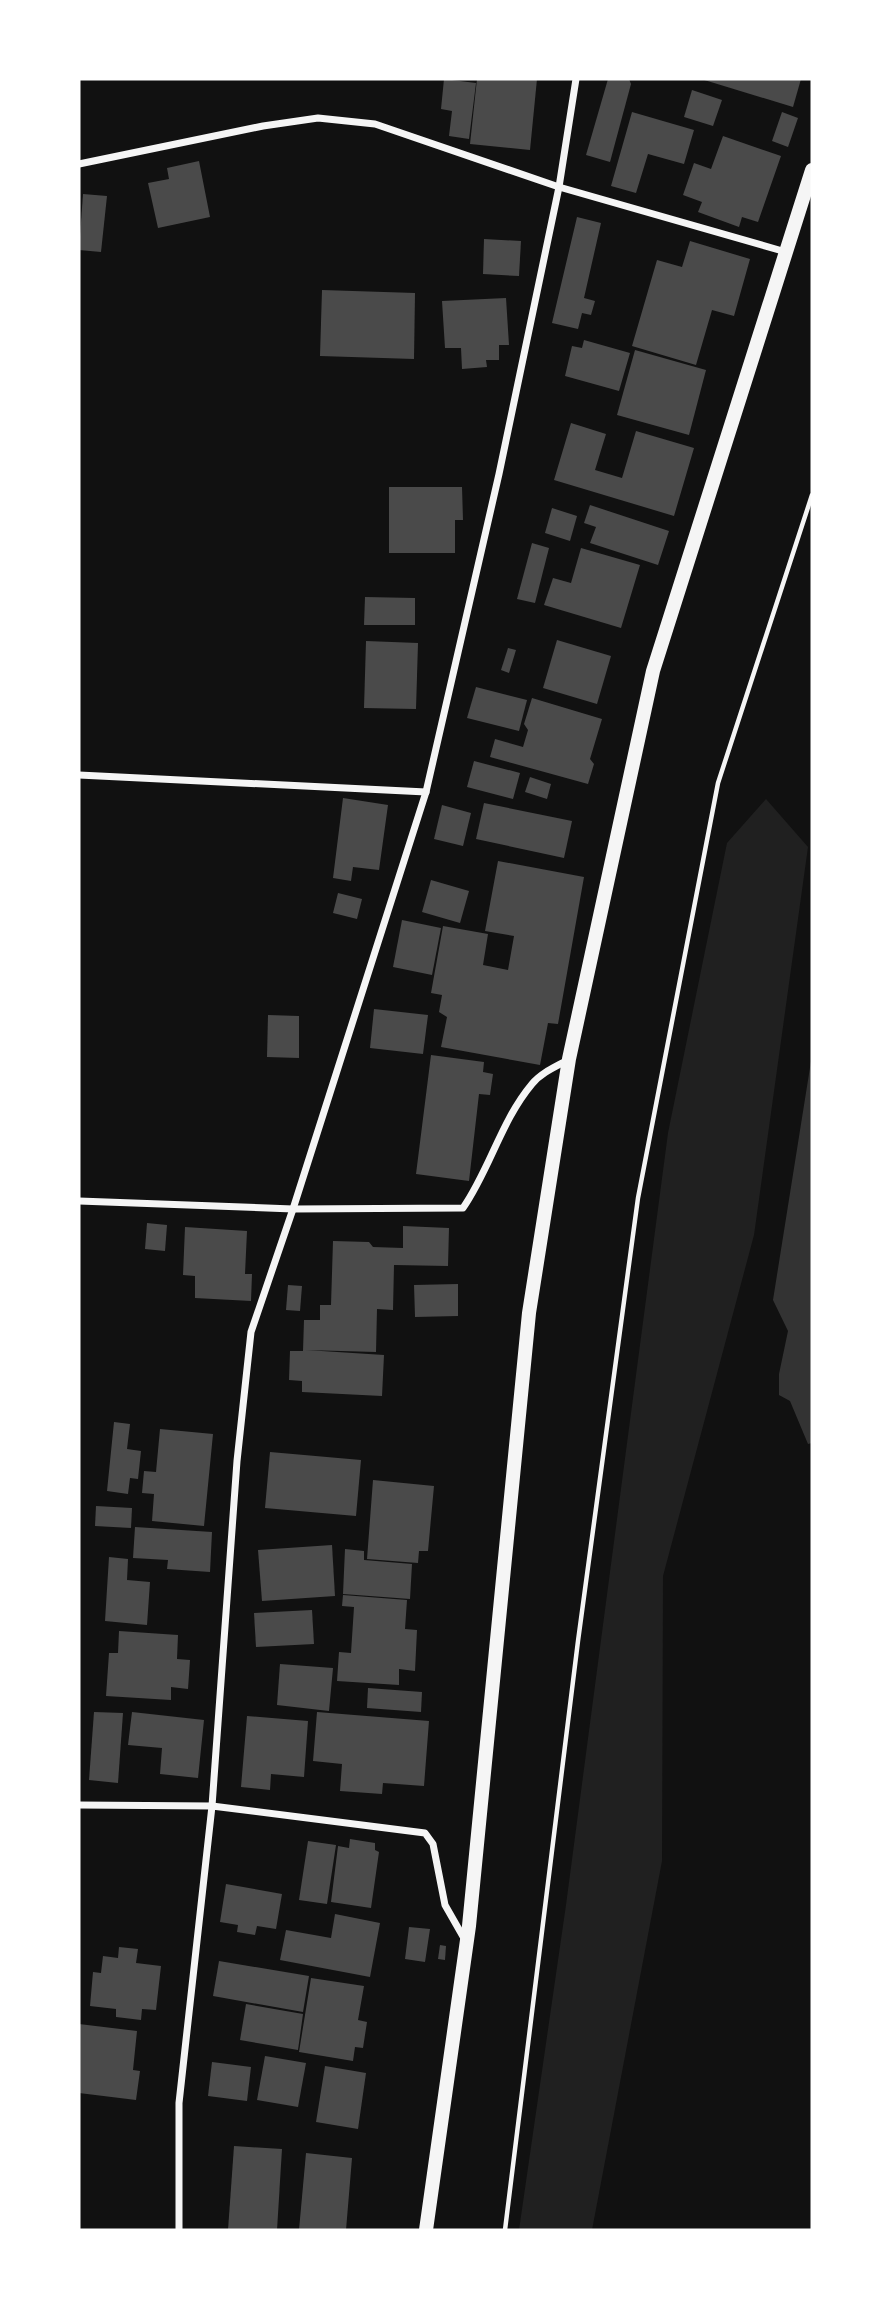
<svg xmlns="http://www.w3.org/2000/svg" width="891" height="2309" viewBox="0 0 891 2309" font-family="'Roboto Serif',serif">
<rect width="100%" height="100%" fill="#111"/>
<polygon fill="#202020" points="766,799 808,847 754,1235 663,1576 662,1861 592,2230 519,2230 566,1905 668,1133 727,843"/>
<polygon fill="#333" points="812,1055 812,1443 808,1444 790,1401 779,1395 779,1374 788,1331 773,1300"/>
<g fill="#4a4a4a">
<polygon points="444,79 476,83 469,139 449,136 452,111 441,109"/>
<polygon points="477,79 537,79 530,150 470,144"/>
<polygon points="608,79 629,79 631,84 610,162 586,155"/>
<polygon points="701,79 801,79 793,107"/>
<polygon points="692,90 722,100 713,126 684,117"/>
<polygon points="632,112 694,130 684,164 648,154 636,193 611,186"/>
<polygon points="782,112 798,118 788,147 772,141"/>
<polygon points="723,136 781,156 758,222 742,217 739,227 698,212 702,202 683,195 694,163 711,169"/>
<polygon points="199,161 210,217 158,228 148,183 169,179 167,168"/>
<polygon points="83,194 107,196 101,252 79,250"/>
<polygon points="577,217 601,223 584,298 595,301 591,315 582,313 578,329 552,323"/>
<polygon points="484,239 521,241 519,276 483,274"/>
<polygon points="690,241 750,259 734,316 712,310 696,365 632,346 657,260 682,267"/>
<polygon points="322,290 415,293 414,359 320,356"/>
<polygon points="506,298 509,345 499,345 499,360 486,360 487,367 462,369 461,348 445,348 442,301"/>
<polygon points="584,340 630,353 619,391 565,376 572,346 582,348"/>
<polygon points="635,350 706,370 689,435 617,415"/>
<polygon points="571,423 606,434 595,470 622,478 636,431 694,448 674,516 554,480"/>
<polygon points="389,487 462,487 463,520 455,520 455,553 389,553"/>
<polygon points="590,505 669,531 658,565 590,543 596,527 584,523"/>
<polygon points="552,508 577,516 570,541 545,533"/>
<polygon points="532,543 549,548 535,603 517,599"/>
<polygon points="581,548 640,565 621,628 544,605 553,578 571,583"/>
<polygon points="365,597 415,598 415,625 364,625"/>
<polygon points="557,640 611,656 597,704 543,688"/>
<polygon points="366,641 418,643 416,709 364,708"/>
<polygon points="508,648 516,650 509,673 501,670"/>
<polygon points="476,687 527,700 519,731 467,718"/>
<polygon points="532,698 602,719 590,759 594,764 588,784 490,757 495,739 523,747 528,730 524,724"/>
<polygon points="474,761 520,773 513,799 467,787"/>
<polygon points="530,777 551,784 547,799 525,792"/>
<polygon points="343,798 388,805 379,870 353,867 351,881 333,878"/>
<polygon points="484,803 572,821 564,858 476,839"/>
<polygon points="442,805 471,813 463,846 434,839"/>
<polygon points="498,861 584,877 558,1024 548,1023 540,1065 441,1047 447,1017 439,1012 442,995 431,993 443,926 488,934 483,965 508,970 514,936 485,931"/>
<polygon points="431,880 469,891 460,923 422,912"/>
<polygon points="338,893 362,899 357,919 333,913"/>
<polygon points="402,920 441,928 432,975 393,967"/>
<polygon points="374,1009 428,1015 423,1054 370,1048"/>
<polygon points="268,1015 299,1016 299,1058 267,1057"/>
<polygon points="431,1055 484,1062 483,1072 493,1074 490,1095 479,1094 469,1181 416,1174"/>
<polygon points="147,1223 167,1225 165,1251 145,1249"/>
<polygon points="403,1226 449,1228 448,1266 394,1265 393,1310 377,1309 376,1352 306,1350 384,1355 382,1396 302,1392 302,1381 289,1380 290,1351 303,1351 304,1320 320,1320 320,1305 331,1305 333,1241 369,1242 373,1247 403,1248"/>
<polygon points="185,1227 247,1231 245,1274 252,1274 251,1301 195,1298 195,1276 183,1275"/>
<polygon points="458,1284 458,1316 415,1317 414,1285"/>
<polygon points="288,1285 302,1286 300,1311 286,1310"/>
<polygon points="114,1422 130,1424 127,1449 141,1451 138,1479 130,1478 128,1494 107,1491"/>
<polygon points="160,1429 213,1434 204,1526 152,1521 154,1494 142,1493 144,1471 156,1472"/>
<polygon points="270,1452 361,1460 356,1516 265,1508"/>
<polygon points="373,1480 434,1486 428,1551 419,1551 418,1563 367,1559"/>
<polygon points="96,1506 132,1508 131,1528 95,1526"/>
<polygon points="135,1527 212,1532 210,1572 167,1569 168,1560 133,1558"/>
<polygon points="332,1545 335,1596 262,1601 258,1550"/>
<polygon points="345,1549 364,1551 364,1560 412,1564 410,1599 343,1594"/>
<polygon points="109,1557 128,1559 127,1580 150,1582 147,1625 105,1621"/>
<polygon points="343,1595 407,1600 405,1629 417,1630 415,1671 399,1669 399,1685 337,1681 339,1652 351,1653 354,1607 342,1606"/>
<polygon points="312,1610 314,1644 256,1647 254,1613"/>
<polygon points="119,1631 178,1635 177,1659 190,1660 188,1689 171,1687 171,1700 106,1696 109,1653 118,1653"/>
<polygon points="280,1664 333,1668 329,1711 277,1705"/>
<polygon points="368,1688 422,1692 421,1712 367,1708"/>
<polygon points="94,1712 123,1713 118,1783 89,1780"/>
<polygon points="132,1712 204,1720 198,1778 160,1774 162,1748 128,1745"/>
<polygon points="317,1712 429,1721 424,1786 383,1783 382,1794 340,1791 342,1764 313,1761"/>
<polygon points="247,1716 308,1721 304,1777 271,1774 270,1790 241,1787"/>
<polygon points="350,1839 375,1843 375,1850 379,1852 371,1908 331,1902 338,1846 349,1848"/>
<polygon points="308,1841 336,1845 327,1904 299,1900"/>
<polygon points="226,1884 282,1894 276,1929 257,1926 255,1935 237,1932 238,1925 220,1922"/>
<polygon points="335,1914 380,1923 370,1977 280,1960 286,1930 331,1938"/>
<polygon points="409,1927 430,1929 425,1962 405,1959"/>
<polygon points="440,1945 446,1946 445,1960 438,1959"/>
<polygon points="119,1947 138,1949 136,1963 161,1966 156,2010 142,2009 141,2020 116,2017 116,2009 90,2006 93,1972 101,1973 103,1956 118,1958"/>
<polygon points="219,1961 309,1976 303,2012 213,1996"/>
<polygon points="311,1978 364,1986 358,2020 367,2022 363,2048 355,2047 353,2061 299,2052"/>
<polygon points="246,2004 303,2014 298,2050 240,2040"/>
<polygon points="79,2024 137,2031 133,2070 140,2071 136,2100 79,2093"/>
<polygon points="265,2056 306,2063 298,2107 257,2100"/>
<polygon points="212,2062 251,2067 247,2101 208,2096"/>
<polygon points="325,2066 366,2073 358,2129 316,2122"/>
<polygon points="234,2146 282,2149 277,2230 228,2230"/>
<polygon points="306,2153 352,2158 346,2230 299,2230"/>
</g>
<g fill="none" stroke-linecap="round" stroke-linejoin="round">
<polyline stroke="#f5f5f5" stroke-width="4.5" points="505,2230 578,1641 638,1198 718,783 812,495"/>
<g stroke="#f5f5f5" stroke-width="7">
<polyline points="79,164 263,126 318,118 375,124 559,187 786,252"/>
<polyline points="79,775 426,792"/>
<path d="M79,1201L293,1209L463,1208C490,1169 501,1121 532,1084C541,1073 555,1067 568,1060"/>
<polyline points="79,1805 212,1806 425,1833 433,1844 445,1905 465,1940"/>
<polyline points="179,2230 179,2103 212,1806 237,1461 251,1332 293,1209 426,792 499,474 559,187 576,79"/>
</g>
<polyline stroke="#f5f5f5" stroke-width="14" points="426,2230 469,1926 529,1313 569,1059 653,671 812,170"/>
</g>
<rect width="891" height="2309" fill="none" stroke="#ffffff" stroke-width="161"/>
</svg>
